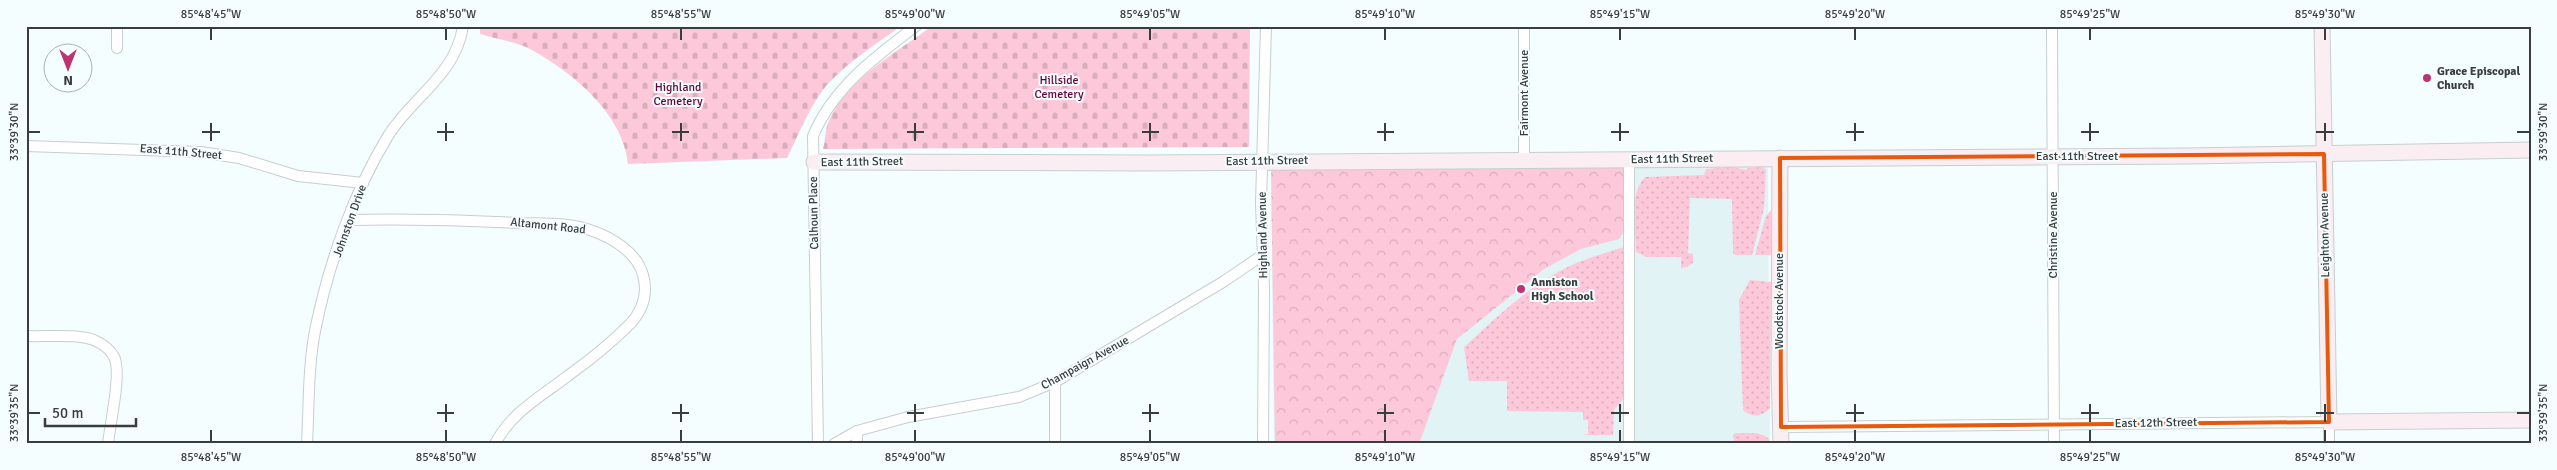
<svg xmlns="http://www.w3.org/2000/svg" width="2557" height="470" viewBox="0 0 2557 470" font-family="Signika,sans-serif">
<defs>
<pattern id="grass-dots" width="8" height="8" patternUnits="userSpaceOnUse" patternTransform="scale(1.25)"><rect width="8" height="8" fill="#fdc8da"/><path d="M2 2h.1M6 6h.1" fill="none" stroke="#daadbc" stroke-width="1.8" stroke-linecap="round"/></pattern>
<pattern id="forest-crowns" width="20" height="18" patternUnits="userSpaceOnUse" patternTransform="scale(1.25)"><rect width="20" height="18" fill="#fdc8da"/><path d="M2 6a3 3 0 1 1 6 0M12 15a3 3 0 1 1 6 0" fill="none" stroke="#daadbc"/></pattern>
<pattern id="cemetery-stones" width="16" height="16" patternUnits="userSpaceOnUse" patternTransform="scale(1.25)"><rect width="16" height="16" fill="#fdc8da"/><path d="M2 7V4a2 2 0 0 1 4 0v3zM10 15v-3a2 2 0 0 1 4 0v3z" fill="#daadbc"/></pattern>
</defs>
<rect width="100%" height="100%" fill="#f5fefe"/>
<polygon fill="#e1f3f4" points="1768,166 1770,444 1274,444 1271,170"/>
<g fill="url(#grass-dots)">
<path d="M1732,167L1746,170L1748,168L1762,167L1766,170L1764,208L1752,255H1735L1733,253L1732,199L1690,198L1688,253L1693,254V263L1687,267L1681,268V257H1646L1636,252C1636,229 1628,194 1645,177L1704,175L1706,169Z"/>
<polygon points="1771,210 1771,255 1755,255 1766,216"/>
<path d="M1624,247V398L1614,410L1613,435H1582L1588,434V420H1583V412L1507,411V381H1469L1464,347C1494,320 1523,291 1558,272C1579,260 1602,254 1624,247Z"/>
<path d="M1750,280L1771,282V288L1770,408C1762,417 1751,418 1743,410L1739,300Z"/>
<path d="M1735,433C1747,434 1767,429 1771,444H1735L1733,435Z"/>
</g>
<polygon fill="url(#forest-crowns)" points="1623,167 1625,230 1619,239 1581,249 1544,269 1457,339 1419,444 1275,444 1271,170"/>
<g fill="url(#cemetery-stones)">
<path d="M480,26H901C875,45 843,65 823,90C808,110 798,136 787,158L628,164C623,114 573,73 532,50C517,42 496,39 480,34Z"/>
<path d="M932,26H1250L1249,147L823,149C825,142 825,133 827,126C843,81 896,53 932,26Z"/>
</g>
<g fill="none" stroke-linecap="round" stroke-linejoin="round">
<defs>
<g id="street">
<polyline points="1524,26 1524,160"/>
<polyline points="2052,26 2054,444"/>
<polyline points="117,48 117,26"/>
<polyline points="26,146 201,152 239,158 298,176 363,183"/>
<path d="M348,220C405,219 462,220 518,223C542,224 568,222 590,230C611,237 637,252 643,275C648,293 643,310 630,324C612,342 590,360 569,375C542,396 511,412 495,444"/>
<path d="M26,336C45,337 79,333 96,341C103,344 112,351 115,359C121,376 110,424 108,444"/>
<polyline points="1781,427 2329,422 2329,444"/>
<polyline points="857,431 857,444"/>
<path d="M307,444C309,407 308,367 315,331C328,266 353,193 388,136C412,97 456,75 463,26"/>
<path d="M818,444L813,136C833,88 875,57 916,26"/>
<polyline points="834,444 857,431 908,417 1019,397 1055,382 1223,282 1261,256"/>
<polyline points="1055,444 1055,382"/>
<polyline points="1263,444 1264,289 1261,203 1266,26"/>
<polyline points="1629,444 1629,159"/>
</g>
<g id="secondary">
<polyline points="2322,26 2329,422 2531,420"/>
<polyline points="1780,158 1779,372 1781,444"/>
<polyline points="814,162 1146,163 2189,156 2531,150"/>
</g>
</defs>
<use href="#street" stroke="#c6cecf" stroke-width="12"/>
<use href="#secondary" stroke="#c6cecf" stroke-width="17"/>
<use href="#street" stroke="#fff" stroke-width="10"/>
<use href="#secondary" stroke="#fbeef3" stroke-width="15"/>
</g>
<path fill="none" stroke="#e8590c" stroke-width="4" stroke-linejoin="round" d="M2324,154L2329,422L1781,427L1780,158Z"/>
<path fill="none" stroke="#3a3d3d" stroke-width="2" d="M211,28V40M446,28V40M681,28V40M915,28V40M1150,28V40M1385,28V40M1620,28V40M1855,28V40M2090,28V40M2325,28V40M211,123V141M446,123V141M681,123V141M915,123V141M1150,123V141M1385,123V141M1620,123V141M1855,123V141M2090,123V141M2325,123V141M28,132H40M202,132H220M437,132H454M672,132H689M907,132H924M1142,132H1159M1377,132H1394M1611,132H1629M1846,132H1864M2081,132H2099M2316,132H2334M2517,132H2530M446,404V422M681,404V422M915,404V422M1150,404V422M1385,404V422M1620,404V422M1855,404V422M2090,404V422M2325,404V422M28,413H40M437,413H454M672,413H689M907,413H924M1142,413H1159M1377,413H1394M1611,413H1629M1846,413H1864M2081,413H2099M2316,413H2334M2517,413H2530M211,430V442M446,430V442M681,430V442M915,430V442M1150,430V442M1385,430V442M1620,430V442M1855,430V442M2090,430V442M2325,430V442"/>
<g fill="#bc3474" stroke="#f5fefe" stroke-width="2">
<circle cx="2427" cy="78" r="5"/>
<circle cx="1521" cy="289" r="5"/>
</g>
<g text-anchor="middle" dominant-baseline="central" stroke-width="4" stroke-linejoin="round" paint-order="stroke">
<g font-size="12" font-weight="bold" fill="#3a3d3d" stroke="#f5fefe" text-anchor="start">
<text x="2437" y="71">Grace Episcopal<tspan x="2437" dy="14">Church</tspan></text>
<text x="1531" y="282">Anniston<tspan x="1531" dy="14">High School</tspan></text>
</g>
<g font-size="12" fill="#68003a" stroke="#f5fefe">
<text x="1059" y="80">Hillside<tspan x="1059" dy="14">Cemetery</tspan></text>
<text x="678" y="87">Highland<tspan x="678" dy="14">Cemetery</tspan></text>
</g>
<g font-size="12" fill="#3a3d3d" stroke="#f5fefe">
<text transform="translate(1524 93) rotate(-90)">Fairmont Avenue</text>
<text transform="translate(181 152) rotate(5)">East 11th Street</text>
<text x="2077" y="156">East 11th Street</text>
<text transform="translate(1672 159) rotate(-1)">East 11th Street</text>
<text transform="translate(1267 161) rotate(-1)">East 11th Street</text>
<text transform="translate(862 162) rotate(-1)">East 11th Street</text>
<text transform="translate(814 213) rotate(-91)">Calhoun Place</text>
<text transform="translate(350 221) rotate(-70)">Johnston Drive</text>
<text transform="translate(548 226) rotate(6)">Altamont Road</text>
<text transform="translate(1263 235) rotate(-91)">Highland Avenue</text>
<text transform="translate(2053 235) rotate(-90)">Christine Avenue</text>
<text transform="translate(2325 235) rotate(-91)">Leighton Avenue</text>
<text transform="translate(1779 301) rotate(-90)">Woodstock Avenue</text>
<text transform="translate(1085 363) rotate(-29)">Champaign Avenue</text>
<text transform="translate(2156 423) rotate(-1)">East 12th Street</text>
</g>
</g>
<rect width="2557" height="470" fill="none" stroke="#f5fefe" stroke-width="55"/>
<g transform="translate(68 68) rotate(180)"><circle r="24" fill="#f5fefe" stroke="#aab1b1"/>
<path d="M0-4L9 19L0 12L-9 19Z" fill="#bc3474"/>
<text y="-8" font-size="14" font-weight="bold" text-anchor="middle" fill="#3a3d3d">N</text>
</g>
<path d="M45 418v8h91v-8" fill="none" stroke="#3a3d3d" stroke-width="2.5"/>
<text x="52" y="418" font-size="15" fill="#3a3d3d" stroke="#f5fefe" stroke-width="4" paint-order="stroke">50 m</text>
<rect x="28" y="28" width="2502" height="414" fill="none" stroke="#3a3d3d" stroke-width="2"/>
<g font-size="12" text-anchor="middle" fill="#3a3d3d">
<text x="211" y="18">85°48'45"W</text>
<text x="446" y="18">85°48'50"W</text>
<text x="681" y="18">85°48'55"W</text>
<text x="915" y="18">85°49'00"W</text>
<text x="1150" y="18">85°49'05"W</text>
<text x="1385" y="18">85°49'10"W</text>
<text x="1620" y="18">85°49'15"W</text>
<text x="1855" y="18">85°49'20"W</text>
<text x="2090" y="18">85°49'25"W</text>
<text x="2325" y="18">85°49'30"W</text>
<text transform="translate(2543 132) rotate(-90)" y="4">33°39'30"N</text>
<text transform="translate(14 132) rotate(-90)" y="4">33°39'30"N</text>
<text transform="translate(2543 413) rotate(-90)" y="4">33°39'35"N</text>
<text transform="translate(14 413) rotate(-90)" y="4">33°39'35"N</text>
<text x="211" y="461">85°48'45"W</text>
<text x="446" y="461">85°48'50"W</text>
<text x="681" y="461">85°48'55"W</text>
<text x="915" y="461">85°49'00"W</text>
<text x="1150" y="461">85°49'05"W</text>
<text x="1385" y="461">85°49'10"W</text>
<text x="1620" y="461">85°49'15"W</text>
<text x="1855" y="461">85°49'20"W</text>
<text x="2090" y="461">85°49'25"W</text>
<text x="2325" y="461">85°49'30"W</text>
</g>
</svg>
